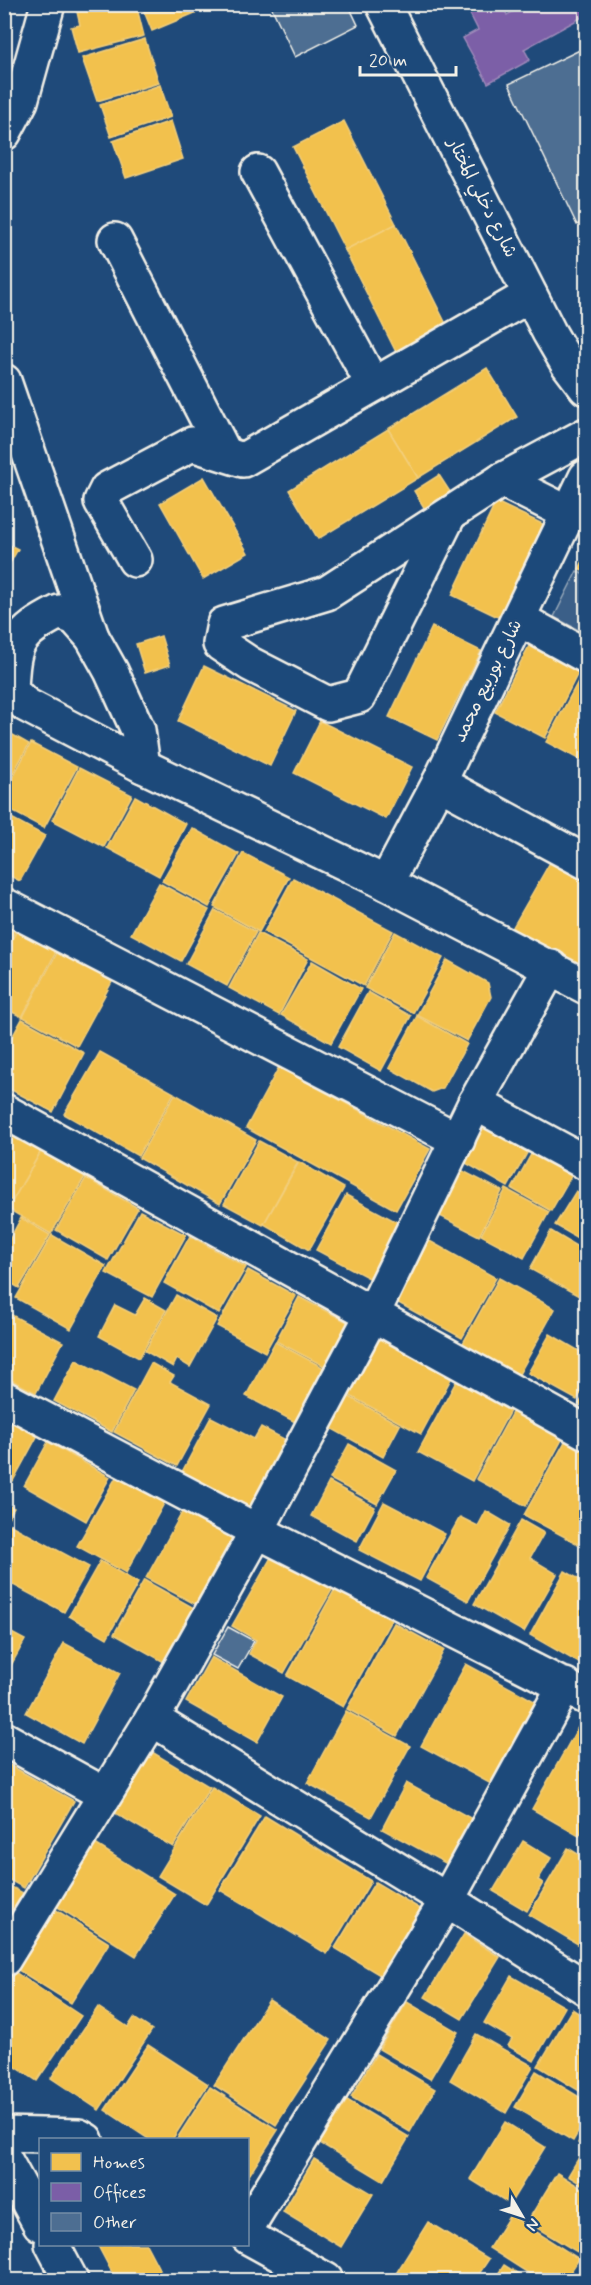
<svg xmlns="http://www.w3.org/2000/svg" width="591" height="2285" viewBox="0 0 591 2285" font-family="Mynerve,'Playpen Sans Arabic',sans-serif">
<rect width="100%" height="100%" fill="#1f4a7a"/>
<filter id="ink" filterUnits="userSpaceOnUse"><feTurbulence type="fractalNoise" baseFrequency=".0167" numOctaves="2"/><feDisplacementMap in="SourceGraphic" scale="12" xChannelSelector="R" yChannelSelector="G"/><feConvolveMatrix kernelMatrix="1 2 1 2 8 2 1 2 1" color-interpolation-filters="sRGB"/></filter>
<g filter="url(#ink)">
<polygon fill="#3a5f88" stroke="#97a8b8" stroke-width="1.5" points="577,571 586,576 586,634 554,617"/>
<g fill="#f2c14e" stroke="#f3cf7c" stroke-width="1.5">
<polygon points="85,4 136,4 144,36 78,53 71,27 80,25 77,12 87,10"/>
<polygon points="141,4 200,4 202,10 152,31"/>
<polygon points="145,39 159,83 97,101 82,58"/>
<polygon points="160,85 171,117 111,137 100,105"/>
<polygon points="171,121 183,159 126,178 113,141"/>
<polygon points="344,121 396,224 345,250 293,147"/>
<polygon points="396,224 448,328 397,354 345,250"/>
<polygon points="487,368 517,417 418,478 388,429"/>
<polygon points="388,429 418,478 318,539 289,490"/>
<polygon points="439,475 454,498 428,514 414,491"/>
<polygon points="204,477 248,553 203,579 160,503"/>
<polygon points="496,502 545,525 500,618 452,595"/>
<polygon points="4,542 18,549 4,574"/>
<polygon points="586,555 586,573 579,569"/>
<polygon points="432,627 481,651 437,740 389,717"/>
<polygon points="161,636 170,665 145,673 136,644"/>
<polygon points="530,644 580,669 545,738 495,712"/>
<polygon points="204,666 296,711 270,766 178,721"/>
<polygon points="583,672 586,674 586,763 546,742"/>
<polygon points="320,721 412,767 386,819 294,773"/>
<polygon points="4,730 29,744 4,790"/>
<polygon points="31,743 77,767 44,828 4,807 4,794"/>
<polygon points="79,768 132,795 104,847 52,820"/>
<polygon points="135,796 186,824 159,876 107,848"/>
<polygon points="4,814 45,836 20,881 4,873"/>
<polygon points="192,828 239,854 209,907 162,881"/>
<polygon points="243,853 289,877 259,932 214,907"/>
<polygon points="552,859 586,878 586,977 509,934"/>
<polygon points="293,878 393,931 364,986 264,932"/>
<polygon points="159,883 209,910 181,961 131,934"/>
<polygon points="215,910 256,932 227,986 186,964"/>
<polygon points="4,921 17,928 4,952"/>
<polygon points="18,929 57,950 22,1017 4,1008 4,953"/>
<polygon points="395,932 443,958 413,1013 365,988"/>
<polygon points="258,933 308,959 279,1015 229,988"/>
<polygon points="58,951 113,980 77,1046 23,1017"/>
<polygon points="447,960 488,983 491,997 467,1041 417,1015"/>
<polygon points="312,961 361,989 331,1043 281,1015"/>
<polygon points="368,992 411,1016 381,1071 338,1047"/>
<polygon points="417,1016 467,1044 443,1088 432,1092 389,1068"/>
<polygon points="22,1019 84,1053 53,1112 4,1086 4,1052"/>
<polygon points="100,1052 174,1093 138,1156 64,1114"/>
<polygon points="279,1067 430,1149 396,1210 246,1128"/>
<polygon points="175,1094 256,1140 220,1204 139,1158"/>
<polygon points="487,1121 531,1146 508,1187 464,1162"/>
<polygon points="4,1127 42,1149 12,1201 4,1196"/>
<polygon points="259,1141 298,1162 263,1225 224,1204"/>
<polygon points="534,1149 574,1171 551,1211 512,1189"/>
<polygon points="42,1150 86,1175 51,1234 8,1209"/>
<polygon points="299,1162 344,1188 309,1250 264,1224"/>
<polygon points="457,1168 502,1191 479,1236 434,1213"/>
<polygon points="86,1178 138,1208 108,1260 56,1230"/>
<polygon points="506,1189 549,1212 524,1258 481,1235"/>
<polygon points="576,1191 586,1197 586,1243 555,1225"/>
<polygon points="346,1195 399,1223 369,1278 316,1250"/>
<polygon points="140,1211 186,1235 152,1297 106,1273"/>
<polygon points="21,1218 50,1235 19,1288 4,1279 4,1242 7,1244"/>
<polygon points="551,1231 586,1252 586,1283 579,1296 530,1269"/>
<polygon points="52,1235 106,1266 71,1329 16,1298"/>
<polygon points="190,1236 246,1267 219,1314 164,1283"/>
<polygon points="426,1239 496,1278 462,1338 393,1300"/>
<polygon points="248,1270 296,1296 265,1352 217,1326"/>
<polygon points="499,1278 555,1309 518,1376 462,1345"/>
<polygon points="176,1295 217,1318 190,1367 177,1359 173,1367 145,1351"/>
<polygon points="299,1297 349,1323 326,1367 276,1341"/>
<polygon points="145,1298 166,1310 139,1358 99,1336 115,1305 135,1315"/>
<polygon points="4,1311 63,1342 36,1393 4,1376"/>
<polygon points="375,1333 453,1375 421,1434 343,1392"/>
<polygon points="550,1334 586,1355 586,1383 577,1400 528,1373"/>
<polygon points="275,1342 326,1369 297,1423 246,1396"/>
<polygon points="76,1360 134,1390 112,1432 54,1401"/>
<polygon points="151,1363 174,1376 170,1382 211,1404 177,1466 114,1432"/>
<polygon points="458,1378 512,1407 472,1481 418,1452"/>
<polygon points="586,1392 586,1409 579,1404"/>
<polygon points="344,1394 400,1425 383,1457 327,1426"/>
<polygon points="514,1409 564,1436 526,1506 476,1479"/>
<polygon points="4,1415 39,1433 13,1481 4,1476"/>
<polygon points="211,1417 254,1439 261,1427 286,1440 249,1508 182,1472"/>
<polygon points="567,1438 586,1448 586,1529 578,1544 524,1515"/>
<polygon points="48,1442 110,1477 86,1521 24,1486"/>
<polygon points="349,1444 396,1470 377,1504 330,1479"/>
<polygon points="119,1472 167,1498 126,1573 77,1546"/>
<polygon points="329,1482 375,1507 357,1541 311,1516"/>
<polygon points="384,1502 445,1534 420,1581 359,1550"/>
<polygon points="4,1503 14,1508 4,1524"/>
<polygon points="184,1509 233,1536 195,1604 146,1578"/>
<polygon points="486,1511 510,1525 468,1601 426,1578 460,1517 478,1526"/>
<polygon points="521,1520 544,1533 530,1558 557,1574 524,1632 474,1604"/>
<polygon points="7,1523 89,1567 64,1612 4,1580 4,1529"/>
<polygon points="586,1534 586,1548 581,1545"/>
<polygon points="273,1554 333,1588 284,1673 249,1654 256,1640 232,1626"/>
<polygon points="100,1561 138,1583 107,1638 69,1616"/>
<polygon points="565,1571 586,1583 586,1650 579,1663 530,1635"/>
<polygon points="144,1580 194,1608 164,1662 114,1634"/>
<polygon points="335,1589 391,1620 343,1707 287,1676"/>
<polygon points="394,1623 444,1650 397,1736 347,1709"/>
<polygon points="4,1629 25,1640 4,1678"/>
<polygon points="64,1643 120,1673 82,1744 26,1713"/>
<polygon points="211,1657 282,1697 257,1742 186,1702"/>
<polygon points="466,1664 538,1703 493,1785 421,1746"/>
<polygon points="346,1711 410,1746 371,1817 307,1783"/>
<polygon points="581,1722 586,1725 586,1824 579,1836 532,1809"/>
<polygon points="147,1749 210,1787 173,1847 110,1810"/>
<polygon points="4,1762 74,1801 24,1888 4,1877"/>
<polygon points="406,1783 474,1820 449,1865 382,1829"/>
<polygon points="212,1787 260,1816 206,1905 158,1876"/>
<polygon points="265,1816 371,1881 327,1954 220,1890"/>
<polygon points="523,1841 551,1858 538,1880 543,1883 527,1911 493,1891"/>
<polygon points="92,1842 175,1894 136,1956 53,1904"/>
<polygon points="568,1848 586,1859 586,1949 529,1915"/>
<polygon points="375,1882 424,1911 385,1978 335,1948"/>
<polygon points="4,1883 23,1893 8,1917 4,1914"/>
<polygon points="53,1908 109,1943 71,2003 15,1968"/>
<polygon points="464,1934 500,1957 462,2019 425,1997"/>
<polygon points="15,1972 81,2016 37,2081 4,2059 4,1987"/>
<polygon points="511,1976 565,2007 534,2061 508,2046 512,2039 484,2023"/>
<polygon points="269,2000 331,2040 276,2125 214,2085"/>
<polygon points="407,2002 458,2032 430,2079 379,2049"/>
<polygon points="98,2007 128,2027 134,2018 152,2030 99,2110 51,2078"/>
<polygon points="572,2009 586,2018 586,2095 538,2066"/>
<polygon points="476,2034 533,2066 506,2113 450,2080"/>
<polygon points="148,2045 208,2084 172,2140 150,2140 105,2110"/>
<polygon points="376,2054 435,2089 410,2132 351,2097"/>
<polygon points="536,2071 586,2101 586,2119 573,2141 515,2107"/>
<polygon points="210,2087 278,2130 248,2177 248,2140 176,2140"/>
<polygon points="347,2100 409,2137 383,2181 320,2143"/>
<polygon points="505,2122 545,2147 510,2204 470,2179"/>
<polygon points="586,2128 586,2148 578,2143"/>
<polygon points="584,2149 586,2151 586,2187 568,2176"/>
<polygon points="314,2159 373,2194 341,2247 283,2212"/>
<polygon points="557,2173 586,2191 586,2253 584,2256 527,2222"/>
<polygon points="510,2215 579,2259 565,2280 539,2280 489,2248"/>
<polygon points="428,2222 489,2259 475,2280 392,2280"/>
<polygon points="97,2244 146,2244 165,2280 116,2280"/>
<polygon points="504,2265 528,2280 494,2280"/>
</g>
<polygon fill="#7b5ea7" stroke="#9f8aba" stroke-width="1.5" points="465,4 502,4 507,15 527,4 586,4 586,15 524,49 530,60 488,83 463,38 478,30"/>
<g fill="#4d6e92" stroke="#f4f1e8" stroke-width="1.5">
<polygon points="270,4 348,4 358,25 295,57"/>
<polygon points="4,30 11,31 4,66"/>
<polygon points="586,47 586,220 577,225 509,84"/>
<polygon points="228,1627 254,1641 238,1669 212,1655"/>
</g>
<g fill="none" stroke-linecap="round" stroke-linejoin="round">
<defs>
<g id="minor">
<polyline points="4,133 21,101 48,4"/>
<polyline points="258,172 373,385"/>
<polyline points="115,240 225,454"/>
<polyline points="4,381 92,637"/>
<polyline points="502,480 568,513"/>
<polyline points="449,515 359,696 328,704 250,664 220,644 224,624 327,593 502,480 586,435"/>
<polyline points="135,560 101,501 107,489 192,444 243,460 530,295"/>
<path d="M59,612L75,618L92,637L111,671L138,730L143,766L26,705L11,691C13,643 16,634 59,612Z"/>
<polyline points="519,619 586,656"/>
<polyline points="143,766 386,883 586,987"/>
<polyline points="439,783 586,862"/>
<polyline points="386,883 439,783 586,477"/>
<polyline points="4,905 458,1140"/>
<polyline points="475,1103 586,1163"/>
<polyline points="4,1111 586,1432"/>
<polyline points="4,1398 257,1531 586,1697"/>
<polyline points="152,1719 447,1900 586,1988"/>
<polyline points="4,1739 104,1794"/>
<polyline points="4,1959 152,1719 257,1531 373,1313 475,1103 551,967"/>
<polyline points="4,2134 79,2136 86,2140"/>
<polyline points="248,2226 447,1900 565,1685"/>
<polyline points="248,2237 326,2280"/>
</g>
<g id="tertiary">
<polyline points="4,2158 40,2224"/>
<polyline points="52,2244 71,2280"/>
</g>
<polyline id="secondary" points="383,4 549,332 567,363 586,388"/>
</defs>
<use href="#minor" stroke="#f4f1e8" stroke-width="38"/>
<use href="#tertiary" stroke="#f4f1e8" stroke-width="38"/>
<use href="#secondary" stroke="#f4f1e8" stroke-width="38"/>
<use href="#minor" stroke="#1f4a7a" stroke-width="33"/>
<use href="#tertiary" stroke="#1f4a7a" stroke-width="33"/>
<use href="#secondary" stroke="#1f4a7a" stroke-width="33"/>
</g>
</g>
<g text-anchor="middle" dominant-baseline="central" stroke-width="6" stroke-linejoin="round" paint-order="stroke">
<g font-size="18" fill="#f4f1e8" stroke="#1f4a7a">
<text transform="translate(482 198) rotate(63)">شارع دخلي المختار</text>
<text transform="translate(488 681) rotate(-64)">شارع بوربيع محمد</text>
</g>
</g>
<rect width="591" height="2285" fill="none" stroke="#1f4a7a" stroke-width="24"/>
<rect x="12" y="12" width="567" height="2261" fill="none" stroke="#f4f1e8" stroke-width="2" filter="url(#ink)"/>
<rect x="39" y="2138" width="210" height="108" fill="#1f4a7a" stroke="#748da6" stroke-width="1.5"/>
<rect x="51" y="2153" width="30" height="18" fill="#f2c14e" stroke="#748da6" stroke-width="1.5"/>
<text x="93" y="2168" font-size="18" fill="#f4f1e8">Homes</text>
<rect x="51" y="2183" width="30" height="18" fill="#7b5ea7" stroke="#748da6" stroke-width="1.5"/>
<text x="93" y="2198" font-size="18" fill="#f4f1e8">Offices</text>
<rect x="51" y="2213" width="30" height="18" fill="#4d6e92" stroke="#748da6" stroke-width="1.5"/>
<text x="93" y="2228" font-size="18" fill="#f4f1e8">Other</text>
<g transform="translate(522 2216) rotate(129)" stroke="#1f4a7a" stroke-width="4.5" paint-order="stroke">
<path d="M0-4.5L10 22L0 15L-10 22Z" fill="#f4f1e8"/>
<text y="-9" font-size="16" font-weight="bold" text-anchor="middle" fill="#f4f1e8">N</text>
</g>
<path d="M360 66v9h96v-9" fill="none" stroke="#f4f1e8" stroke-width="3"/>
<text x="369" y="66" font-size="18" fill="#f4f1e8" stroke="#1f4a7a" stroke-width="4.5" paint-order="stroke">20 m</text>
</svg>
